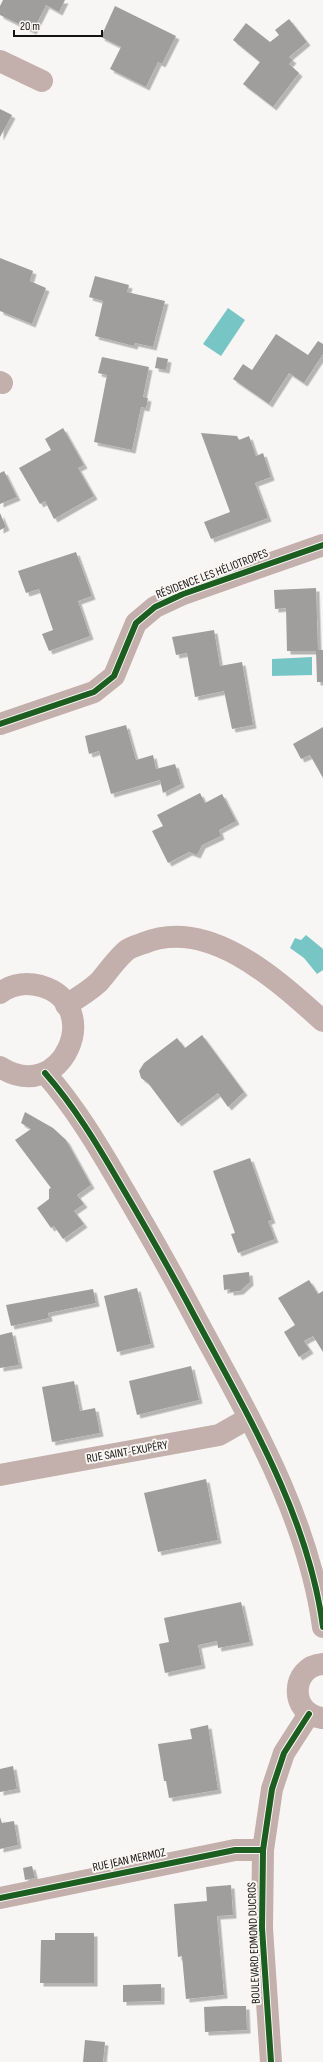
<svg xmlns="http://www.w3.org/2000/svg" width="323" height="2062" viewBox="0 0 323 2062" font-family="'Sofia Sans Condensed',sans-serif">
<defs>
<filter id="shadow"><feDropShadow dx="3.5" dy="3.5" stdDeviation="0" flood-color="#0004"/></filter>
</defs>
<rect width="100%" height="100%" fill="#f8f6f4"/>
<g fill="#78c5c6">
<polygon points="228,308 245,320 221,356 203,344"/>
<polygon points="312,657 312,675 272,676 272,659"/>
<polygon points="306,935 323,949 323,970 317,974 304,958 290,948 295,938 301,940"/>
</g>
<g fill="#9f9e9d" filter="url(#shadow)">
<polygon points="3,0 65,0 59,12 46,5 33,31 0,15 0,6"/>
<polygon points="115,6 176,36 162,64 158,62 146,87 110,69 121,47 101,37"/>
<polygon points="289,19 307,42 289,57 293,60 289,64 299,73 273,107 243,84 260,62 233,40 246,23 270,42 279,35 275,30"/>
<polygon points="0,109 12,115 0,137"/>
<polygon points="0,258 33,271 30,281 46,288 32,324 0,311"/>
<polygon points="95,276 129,285 127,292 165,301 153,347 135,343 134,346 95,336 103,301 89,297"/>
<polygon points="276,334 308,355 318,341 323,344 323,354 304,383 289,373 269,404 233,379 243,364 252,370"/>
<polygon points="102,357 149,367 143,397 148,398 146,408 141,407 132,450 94,442 107,375 98,373"/>
<polygon points="157,357 168,359 166,370 155,368"/>
<polygon points="63,428 84,465 78,468 94,496 54,519 45,501 40,504 19,468 51,450 45,439"/>
<polygon points="201,433 237,436 239,440 249,436 256,456 263,453 271,477 255,483 268,518 211,539 204,522 230,512"/>
<polygon points="4,471 17,497 0,504 0,473"/>
<polygon points="0,513 6,527 0,530"/>
<polygon points="76,552 92,596 78,601 90,636 49,651 42,634 53,630 39,589 26,593 18,571"/>
<polygon points="316,588 318,650 323,650 323,682 317,682 316,651 287,651 286,608 275,609 274,590"/>
<polygon points="214,630 220,666 242,662 253,725 232,729 224,691 195,697 187,653 176,655 172,637"/>
<polygon points="126,725 136,760 153,755 156,769 175,764 181,784 163,793 160,780 111,794 99,751 89,754 85,736"/>
<polygon points="323,727 323,778 310,755 301,759 293,744"/>
<polygon points="200,793 205,803 222,794 236,821 219,830 221,836 202,845 197,855 189,852 168,863 152,831 163,826 157,815"/>
<polygon points="202,1035 244,1092 228,1107 218,1093 178,1123 148,1083 141,1078 139,1071 144,1063 177,1038 185,1048"/>
<polygon points="25,1112 53,1128 66,1140 91,1185 77,1195 84,1204 74,1211 84,1224 63,1239 54,1226 51,1228 37,1208 49,1199 49,1189 51,1188 15,1140 31,1129 21,1123"/>
<polygon points="250,1158 272,1220 268,1221 275,1239 238,1253 231,1234 235,1233 213,1171"/>
<polygon points="249,1272 250,1282 240,1291 230,1292 230,1289 224,1290 223,1275"/>
<polygon points="309,1280 318,1294 323,1291 323,1352 313,1336 304,1341 310,1350 299,1357 284,1332 295,1325 278,1298"/>
<polygon points="137,1288 151,1344 117,1352 104,1296"/>
<polygon points="93,1289 96,1303 48,1313 49,1318 11,1326 6,1305"/>
<polygon points="12,1332 19,1365 0,1368 0,1335"/>
<polygon points="191,1366 199,1400 137,1415 129,1381"/>
<polygon points="74,1381 80,1411 95,1408 100,1433 52,1442 42,1387"/>
<polygon points="206,1479 218,1540 158,1552 144,1493"/>
<polygon points="241,1602 250,1642 218,1648 217,1641 198,1645 202,1665 165,1673 159,1644 169,1642 164,1618"/>
<polygon points="208,1725 218,1790 169,1798 166,1781 164,1781 158,1744 192,1739 190,1729"/>
<polygon points="13,1766 17,1789 0,1792 0,1769"/>
<polygon points="0,1817 2,1823 14,1821 18,1845 0,1849"/>
<polygon points="32,1866 35,1878 25,1880 23,1868"/>
<polygon points="231,1885 233,1915 217,1916 224,1995 186,1999 182,1956 178,1957 174,1904 207,1901 206,1887"/>
<polygon points="55,1933 94,1933 94,1983 40,1983 41,1940 55,1940"/>
<polygon points="161,1984 161,2001 123,2002 123,1985"/>
<polygon points="224,2006 246,2006 247,2030 205,2032 204,2007"/>
<polygon points="85,2040 105,2042 103,2062 83,2062"/>
</g>
<g fill="none" stroke-linecap="round" stroke-linejoin="round">
<g stroke="#c3afac" stroke-width="22">
<polyline points="0,61 42,81"/>
<polyline points="0,382 2,383"/>
<polyline points="0,724 94,692 114,676 136,623 155,607 183,594 323,545"/>
<path d="M0,993C12,984 26,982 41,986C106,1005 62,1107 0,1067"/>
<path d="M66,1005C78,998 89,991 99,982C108,972 116,959 127,950C131,947 138,945 144,943C209,916 278,981 323,1021"/>
<path d="M45,1073C74,1106 97,1144 119,1182C142,1221 165,1261 187,1302C242,1406 307,1509 323,1627"/>
<polyline points="0,1475 219,1435 249,1418"/>
<path d="M322,1718C289,1714 290,1666 323,1664"/>
<polyline points="0,1898 235,1850 263,1850"/>
<polyline points="271,2062 262,1928 263,1850 272,1789 284,1753 309,1714"/>
</g>
<defs>
<g id="cycleway">
<polyline points="0,724 94,692 114,676 136,623 155,607 183,594 323,545"/>
<path d="M45,1073C74,1106 97,1144 119,1182C142,1221 165,1261 187,1302C242,1406 307,1509 323,1627"/>
<polyline points="0,1898 235,1850 263,1850"/>
<polyline points="271,2062 262,1928 263,1850 272,1789 284,1753 309,1714"/>
</g>
</defs>
<use href="#cycleway" stroke="#f9f6f3" stroke-width="8"/>
<use href="#cycleway" stroke="#1b5e20" stroke-width="6"/>
</g>
<g text-anchor="middle" dominant-baseline="central" stroke-width="4" stroke-linejoin="round" paint-order="stroke">
<g font-size="12" fill="#141312" stroke="#f9f6f3">
<text transform="translate(212 574) rotate(-21)">RÉSIDENCE LES HÉLIOTROPES</text>
<text transform="translate(127 1452) rotate(-10)">RUE SAINT-EXUPÉRY</text>
<text transform="translate(129 1860) rotate(-12)">RUE JEAN MERMOZ</text>
<text transform="translate(254 1943) rotate(-92)">BOULEVARD EDMOND DUCROS</text>
</g>
</g>
<path d="M14 30v6h88v-6" fill="none" stroke="#141312" stroke-width="2"/>
<text x="20" y="30" font-size="12" fill="#141312" stroke="#f9f6f3" stroke-width="3" paint-order="stroke">20 m</text>
</svg>
